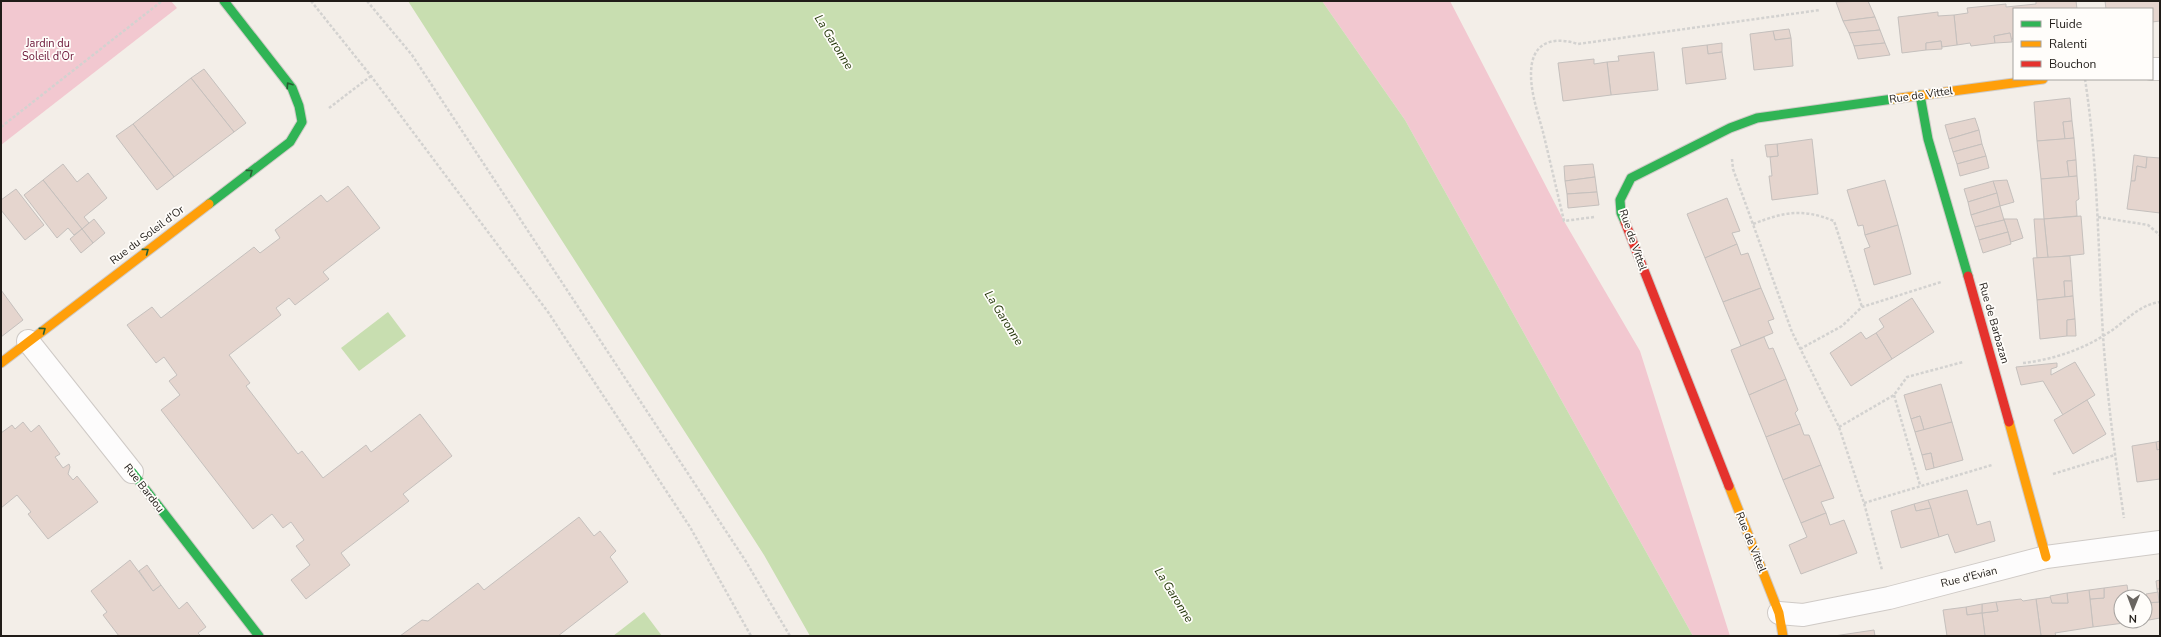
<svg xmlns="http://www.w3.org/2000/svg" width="2161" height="637" viewBox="0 0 2161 637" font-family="'Nunito Sans',sans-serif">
<rect width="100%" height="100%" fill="#f3eee8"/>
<g fill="#f2c8d0">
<polygon points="1,1 171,1 177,8 1,145"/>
<polygon points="1322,1 1450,1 1564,221 1640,351 1730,636 1693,636 1405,120"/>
</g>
<g fill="#c8deb0">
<polygon points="408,1 1322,1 1405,120 1693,636 810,636 764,555"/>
<polygon points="388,312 406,336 359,371 341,348"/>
<polygon points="644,612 662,636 613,636"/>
</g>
<g fill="#e5d5ce" stroke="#c5c0bd">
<polygon points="1868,1 1875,17 1843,21 1836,2"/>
<polygon points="2036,1 2076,1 2077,9 2014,9 2014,39 2011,39 2010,33 1994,36 1995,43 1971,46 1970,43 1957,45 1954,15 1968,13 1967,8 2006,4 2006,7 2036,4"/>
<polygon points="2105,1 2160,1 2160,21 2152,22 2152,9 2106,9"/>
<polygon points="1938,12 1938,16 1954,15 1957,45 1942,47 1941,41 1926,43 1926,50 1902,53 1898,17"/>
<polygon points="1875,17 1880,30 1849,33 1843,21"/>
<polygon points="1789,29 1791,38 1775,40 1773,31"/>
<polygon points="1880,30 1885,43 1854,46 1849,33"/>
<polygon points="1773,31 1775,40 1791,38 1793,66 1754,70 1750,34"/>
<polygon points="2010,33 2012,42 1995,43 1994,36"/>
<polygon points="1941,41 1942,49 1926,50 1926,43"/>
<polygon points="1722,43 1722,52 1708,54 1707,45"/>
<polygon points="1885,43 1890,55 1858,59 1854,46"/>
<polygon points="1707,45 1708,54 1722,52 1726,79 1686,84 1682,48"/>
<polygon points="1654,52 1658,90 1611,95 1607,62 1619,61 1618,56"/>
<polygon points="1594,59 1594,64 1607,62 1611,95 1563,101 1558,63"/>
<polygon points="204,69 246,123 234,132 191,78"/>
<polygon points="191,78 234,132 174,177 133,124"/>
<polygon points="2070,98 2072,121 2063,122 2065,139 2037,141 2034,102"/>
<polygon points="1975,118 1979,130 1949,139 1945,125"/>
<polygon points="2072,121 2074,138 2065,139 2063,122"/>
<polygon points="133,124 174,177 157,190 116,136"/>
<polygon points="1979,130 1982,144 1953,152 1949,139"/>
<polygon points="2074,138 2076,160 2067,161 2069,177 2041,179 2037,141"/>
<polygon points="1812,139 1818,194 1772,200 1769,176 1772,176 1770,157 1778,156 1777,144"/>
<polygon points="1777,144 1778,156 1767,157 1765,145"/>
<polygon points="1982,144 1986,156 1957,164 1953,152"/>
<polygon points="2134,155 2147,157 2146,168 2137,166 2135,181 2131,181"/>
<polygon points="1986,156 1989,168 1960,176 1957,164"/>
<polygon points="2147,157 2160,158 2160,213 2127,209 2131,181 2135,181 2137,166 2146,168"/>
<polygon points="2076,160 2077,176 2069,177 2067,161"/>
<polygon points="63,164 77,182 88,173 107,198 84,217 89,223 82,229 43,180"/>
<polygon points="1593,164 1595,177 1565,181 1564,166"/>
<polygon points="2077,176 2079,199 2076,201 2077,216 2044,219 2041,179"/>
<polygon points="1595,177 1597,192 1567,194 1565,181"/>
<polygon points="43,180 82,229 74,235 68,228 57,238 24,195"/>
<polygon points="1885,180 1898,225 1865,235 1863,225 1858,226 1847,190"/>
<polygon points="2007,180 2014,202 2000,206 1993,181"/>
<polygon points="1993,181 1997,193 1968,202 1964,189"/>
<polygon points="348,186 380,228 323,272 329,279 295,305 289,298 276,308 281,315 229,355 250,383 246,386 298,454 302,451 323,478 366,445 371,452 420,414 452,456 403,494 409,501 341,553 350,565 306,599 291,580 310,565 296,546 304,540 291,522 283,528 272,514 253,529 161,410 180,395 169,381 177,375 164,357 156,363 127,325 152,307 161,318 254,247 260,253 280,238 275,230 321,195 327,202"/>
<polygon points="16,189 44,225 25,240 1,210 1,200"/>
<polygon points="1597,192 1599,205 1568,208 1567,194"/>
<polygon points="1997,193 2000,206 1971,215 1968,202"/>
<polygon points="1727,198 1740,231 1732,233 1737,244 1705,258 1687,214"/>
<polygon points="2000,206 2004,220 1975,227 1971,215"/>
<polygon points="2081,216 2084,254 2048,258 2044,219"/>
<polygon points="94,219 105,233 93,243 82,229"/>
<polygon points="2004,219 2017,219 2023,238 2011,242"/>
<polygon points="2034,219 2044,219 2048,258 2037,258"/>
<polygon points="2004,220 2008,232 1979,240 1975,227"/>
<polygon points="1898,225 1911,274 1874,285 1864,249 1870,247 1865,235"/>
<polygon points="82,229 93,243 81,253 70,239"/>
<polygon points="2008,232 2011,244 1983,253 1979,240"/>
<polygon points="1737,244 1741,255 1748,253 1761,288 1723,302 1705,258"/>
<polygon points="2070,256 2072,281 2064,281 2065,297 2037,300 2033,258"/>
<polygon points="2064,281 2072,281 2073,296 2065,297"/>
<polygon points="1761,288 1774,319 1768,321 1773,333 1741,346 1723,302"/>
<polygon points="1,290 23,320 1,337"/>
<polygon points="2073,296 2075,319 2067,320 2067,336 2040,339 2037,300"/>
<polygon points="1912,298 1934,332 1892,359 1876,333 1884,327 1879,319"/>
<polygon points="2075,319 2076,336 2067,336 2067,320"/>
<polygon points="1861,332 1866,339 1876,333 1892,359 1851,386 1830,353"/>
<polygon points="1764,337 1769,349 1773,348 1786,379 1749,395 1731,350"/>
<polygon points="2075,362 2095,395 2063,415 2043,381 2021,385 2016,367 2057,363 2057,367 2051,369 2051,375"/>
<polygon points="1786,379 1798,410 1795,413 1800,424 1766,437 1749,395"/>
<polygon points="1941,384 1952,422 1924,430 1920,416 1911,419 1904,395"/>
<polygon points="2087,400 2106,434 2073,454 2054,420"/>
<polygon points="1920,416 1924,430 1915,432 1911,419"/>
<polygon points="23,422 31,432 39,425 60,454 55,457 63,468 69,464 70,467 68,474 73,480 77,476 98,502 48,539 28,514 31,512 17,495 1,508 1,433 12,425 15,429"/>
<polygon points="1952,422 1963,460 1934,468 1931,453 1922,455 1915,432"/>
<polygon points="1800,424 1804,435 1809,435 1821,465 1783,480 1766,437"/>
<polygon points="2160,441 2160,449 2157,450 2156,442"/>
<polygon points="2156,442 2157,450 2160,449 2160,479 2137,482 2132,446"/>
<polygon points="1931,453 1934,468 1926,470 1922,455"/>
<polygon points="1821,465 1834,498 1821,502 1826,513 1801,523 1783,480"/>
<polygon points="1967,490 1977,525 1990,521 1995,541 1955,553 1948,534 1939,537 1928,500"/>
<polygon points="1928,500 1931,508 1916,511 1914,504"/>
<polygon points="1914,504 1916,511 1931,508 1939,537 1901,548 1891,511"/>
<polygon points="1826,513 1830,525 1844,520 1857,553 1801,574 1789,545 1807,537 1801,523"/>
<polygon points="579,517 594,536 600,531 616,551 610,557 628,582 558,636 400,636 422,620 428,621 478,583 484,590"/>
<polygon points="130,560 153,591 161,585 179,609 187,602 206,627 198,633 201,636 119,636 103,615 107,612 91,591"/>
<polygon points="147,565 161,585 153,591 139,571"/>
<polygon points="2160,580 2160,589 2157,589 2156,581"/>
<polygon points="2127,585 2129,597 2121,597 2121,621 2132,622 2093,627 2090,599 2104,598 2104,588"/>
<polygon points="2104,588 2104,598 2090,599 2089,590"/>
<polygon points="2157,589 2160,589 2160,618 2149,620 2147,603 2159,602"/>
<polygon points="2089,590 2093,627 2055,633 2056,636 2041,636 2036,599 2051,597 2052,603 2068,603 2067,593"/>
<polygon points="2158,592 2159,602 2147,603 2146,594"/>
<polygon points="2067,593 2068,603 2052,603 2050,596"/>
<polygon points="2021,599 2023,601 2036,599 2041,636 1985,636 1982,613 1998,611 1996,602"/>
<polygon points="1996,602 1998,611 1982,613 1982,604"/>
<polygon points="1982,604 1982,613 1967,615 1966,607"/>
<polygon points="1966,607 1967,615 1982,613 1985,636 1947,636 1943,610"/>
<polygon points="1874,630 1875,636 1834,636"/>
</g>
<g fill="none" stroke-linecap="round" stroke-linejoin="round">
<defs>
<g id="street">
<polyline points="2152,69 2160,69"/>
<polyline points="28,341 132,472"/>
<polyline points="1779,613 1803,615 1889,598 2046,557 2160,542"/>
</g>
<g id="fast">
<polyline points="1920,95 1928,139 1968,276"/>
<polyline points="209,204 290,142 302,122 299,106 292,88 224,1"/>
<polyline points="1625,222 1621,213 1620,200 1631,178 1730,128 1757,118 1893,99"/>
<polyline points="132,472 259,636"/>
</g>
<g id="slow">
<polyline points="1893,99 2043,79"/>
<polyline points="1,363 209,204"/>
<polyline points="2009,422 2046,557"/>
<polyline points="1729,486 1779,613 1783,636"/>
</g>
<g id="jam">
<polyline points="1625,222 1729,486"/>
<polyline points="1968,276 2009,422"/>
</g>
</defs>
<use href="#street" stroke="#cfcac6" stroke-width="24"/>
<use href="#fast" stroke="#cfcac6" stroke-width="11"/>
<use href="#slow" stroke="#cfcac6" stroke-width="11"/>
<use href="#jam" stroke="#cfcac6" stroke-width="11"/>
<g stroke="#d3d2d0" stroke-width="2.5" stroke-dasharray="3 2" stroke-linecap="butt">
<polyline points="311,1 371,76 548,312 690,527 751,636"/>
<polyline points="367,1 412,55 745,560 790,636"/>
<path d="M2085,79C2098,164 2098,250 2103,335C2107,396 2115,457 2124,518"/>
<polyline points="329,108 371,76"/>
<polyline points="1,127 162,1"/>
<polyline points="1732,159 1733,169 1792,332 1839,427 1864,503 1882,570"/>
<path d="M1594,217L1564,221C1557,191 1550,161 1543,132C1537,110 1528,85 1532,63C1537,38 1560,38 1578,44L1820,10"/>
<polyline points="2098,217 2148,225 2160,235"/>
<path d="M1753,224C1784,212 1802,208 1834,221L1862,307"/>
<polyline points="1800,349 1842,326 1862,307 1941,282"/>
<path d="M2023,363C2050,360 2079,351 2103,336C2123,325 2137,305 2160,302"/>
<polyline points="1894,395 1920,485"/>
<polyline points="1839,427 1894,395 1907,377 1963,362"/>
<polyline points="2053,474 2115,455"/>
<polyline points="1864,503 1992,465"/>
</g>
<use href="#street" stroke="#fdfcfc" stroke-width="22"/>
<use href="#fast" stroke="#30b455" stroke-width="9"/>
<use href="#slow" stroke="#ff9f0a" stroke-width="9"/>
<use href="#jam" stroke="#e5322d" stroke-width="9"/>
</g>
<defs><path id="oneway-chevron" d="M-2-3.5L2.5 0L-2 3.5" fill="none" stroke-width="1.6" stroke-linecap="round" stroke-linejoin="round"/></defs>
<g stroke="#276033">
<use href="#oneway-chevron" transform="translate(289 85) rotate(-124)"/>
<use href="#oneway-chevron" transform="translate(250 172) rotate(-37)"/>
<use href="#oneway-chevron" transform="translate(146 251) rotate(-37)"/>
<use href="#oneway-chevron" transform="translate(43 330) rotate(-37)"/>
</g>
<g text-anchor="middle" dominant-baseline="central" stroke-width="3.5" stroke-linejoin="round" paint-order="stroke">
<g font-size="11" fill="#6c1638" stroke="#fffdfa">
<text x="48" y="43">Jardin du<tspan x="48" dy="13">Soleil d'Or</tspan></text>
</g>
<g font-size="11" fill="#201c18" stroke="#fffdfa">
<text transform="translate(1921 95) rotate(-8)">Rue de Vittel</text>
<text transform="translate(147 235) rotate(-37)">Rue du Soleil d'Or</text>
<text transform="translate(1633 240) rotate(71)">Rue de Vittel</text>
<text transform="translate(1994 323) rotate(74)">Rue de Barbazan</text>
<text transform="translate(144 488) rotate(52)">Rue Bardou</text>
<text transform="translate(1751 542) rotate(68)">Rue de Vittel</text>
<text transform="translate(1969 577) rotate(-14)">Rue d'Evian</text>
</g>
<g font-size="12" font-style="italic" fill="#1e3204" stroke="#fffdfa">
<text transform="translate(834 42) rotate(58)">La Garonne</text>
<text transform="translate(1004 318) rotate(58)">La Garonne</text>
<text transform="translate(1174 595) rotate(58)">La Garonne</text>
</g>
</g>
<rect width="2161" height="637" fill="none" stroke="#201c18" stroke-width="4"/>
<rect x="2013" y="8" width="140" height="72" fill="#fffdfa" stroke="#a6a3a0"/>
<rect x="2021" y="21" width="20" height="6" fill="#30b455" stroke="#a6a3a0"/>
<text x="2049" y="28" font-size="12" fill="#201c18">Fluide</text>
<rect x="2021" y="41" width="20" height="6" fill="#ff9f0a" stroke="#a6a3a0"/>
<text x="2049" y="48" font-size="12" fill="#201c18">Ralenti</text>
<rect x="2021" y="61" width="20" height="6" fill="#e5322d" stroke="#a6a3a0"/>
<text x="2049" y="68" font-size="12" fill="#201c18">Bouchon</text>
<g transform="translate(2133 609) rotate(181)"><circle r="19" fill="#fffdfa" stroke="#a6a3a0"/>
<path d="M0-3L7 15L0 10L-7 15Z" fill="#6a6661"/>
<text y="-6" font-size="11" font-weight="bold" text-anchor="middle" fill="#201c18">N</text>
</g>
</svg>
